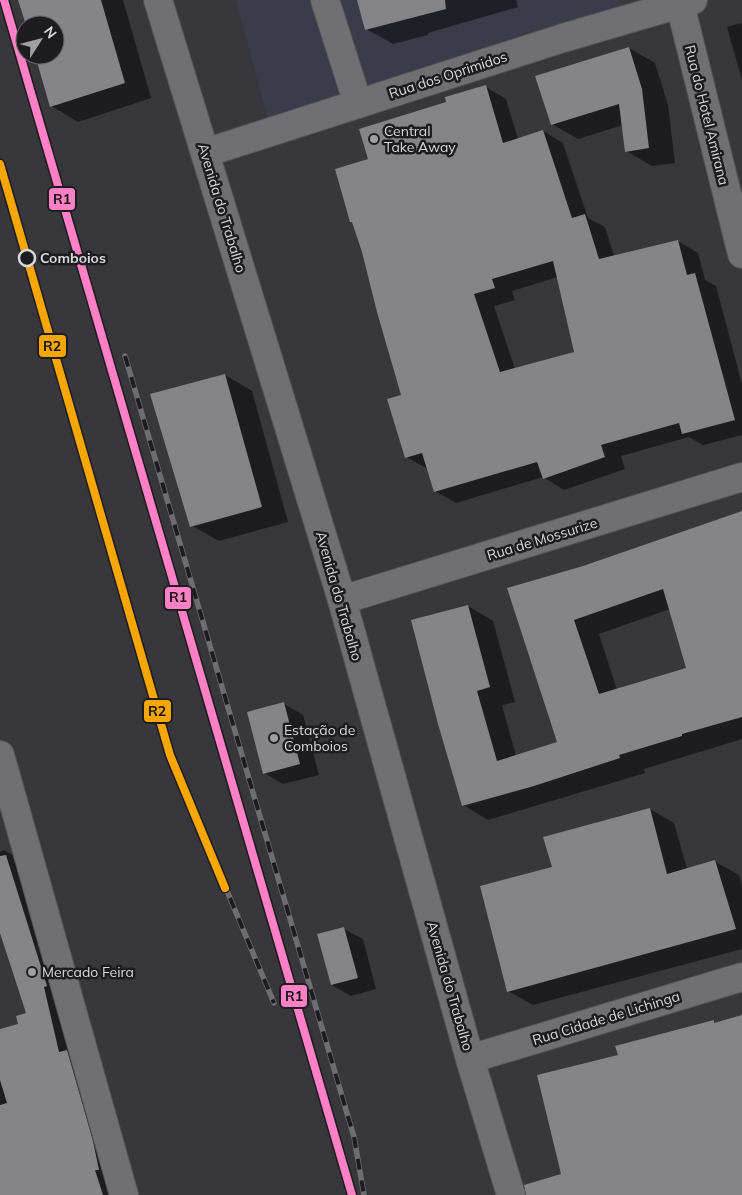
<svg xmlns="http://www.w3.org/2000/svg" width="742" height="1195" viewBox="0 0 742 1195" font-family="Mulish,sans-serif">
<rect width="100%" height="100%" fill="#37373c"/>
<polygon fill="#3b3b49" points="236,0 620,0 621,7 358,104 270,127"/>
<g fill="#0007" fill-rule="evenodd">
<polygon points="20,0 123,0 151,98 78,122 51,106 36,55 55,55 55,25 27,25"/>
<polygon points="359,0 516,0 518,7 428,33 428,35 393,44 366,29"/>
<polygon points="742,23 742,80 727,27"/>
<polygon points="629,48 655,63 668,105 675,163 652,166 626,151 623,125 578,139 552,124"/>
<path d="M486,87L506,99L518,139L543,131L563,143L588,218L605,227L614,256L678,241L698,253L705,280L716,286L742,384V435L703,445L689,437L621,456L625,469L564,490L543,477L456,503L435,491L428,469L406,457L403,396L370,160L448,103ZM558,277L575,353L515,369L494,306L515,300L512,291Z"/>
<polygon points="225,375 252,391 288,522 219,541 192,526"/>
<path d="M742,511V739L644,769L645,773L488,820L463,805L468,606L493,621L515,702L502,705L516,756L559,742L509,588L583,567ZM670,609L687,669L617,690L599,634Z"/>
<polygon points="284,704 303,715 319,775 283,784 264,773"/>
<polygon points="650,809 674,823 687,869 714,861 739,875 742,885 742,949 533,1005 508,991 554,868"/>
<polygon points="4,850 26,863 121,1195 0,1195 0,1030 19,1025 27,1014 0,929 0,852"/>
<polygon points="344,929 363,939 376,989 351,996 332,985"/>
</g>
<g fill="#858588" fill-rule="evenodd">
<polygon points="18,0 101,0 125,83 50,107 35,55 55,55 55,25 26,25"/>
<polygon points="357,0 445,0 446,9 365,30"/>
<polygon points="629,47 642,89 649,148 625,152 619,104 551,125 535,76"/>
<path d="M486,85L503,143L543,130L572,218L585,214L599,259L678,240L687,275L695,273L735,420L682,434L679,423L601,445L605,457L543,479L537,462L434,492L422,453L405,458L387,399L401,395L377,312L362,252L352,222H350L335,169L368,159L359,129L446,102L445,97ZM553,261L574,352L500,372L474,294L495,288L492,279Z"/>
<polygon points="225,374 262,507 190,527 150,394"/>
<path d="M742,511V717L682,734V736L619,755L620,758L534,786L462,806L438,724L411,620L468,605L490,687L477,691L497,761L557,742L507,588L583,566ZM663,589L686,668L599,694L574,620Z"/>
<polygon points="284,702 300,764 263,774 247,712"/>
<polygon points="650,808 667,874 715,860 736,929 507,992 480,886 552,867 543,837"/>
<polygon points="6,855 47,986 44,987 59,1052 67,1050 93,1141 99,1170 95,1170 103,1195 0,1195 0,1105 7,1103 0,1080 0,1029 18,1024 16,1016 26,1013 0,933 0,856"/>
<polygon points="344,927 358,978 331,985 317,934"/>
<polygon points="742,1015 742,1195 526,1195 524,1185 561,1174 537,1075 618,1055 615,1046 714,1020 714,1023"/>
</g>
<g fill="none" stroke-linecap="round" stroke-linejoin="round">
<defs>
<g id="minor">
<polyline points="158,0 342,600 470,1059 511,1195"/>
<polyline points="325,0 358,104"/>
<polyline points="680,4 742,254"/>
<polyline points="205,153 563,38 693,0"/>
<polyline points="342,600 742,477"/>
<polyline points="0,755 124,1195"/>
<polyline points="470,1059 742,977"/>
</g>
</defs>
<use href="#minor" stroke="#545458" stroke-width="30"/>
<use href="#minor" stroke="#707073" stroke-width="28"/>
<defs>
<g id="rail">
<polyline points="0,164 170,755 274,1003"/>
<polyline points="125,356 354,1137 364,1195"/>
</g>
</defs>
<use href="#rail" stroke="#6e6e72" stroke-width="5.5"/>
<use href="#rail" stroke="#1d1d21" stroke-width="4" stroke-dasharray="11" stroke-linecap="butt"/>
<defs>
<polyline id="rail-1" points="4,0 352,1195"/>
<polyline id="rail-2" points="0,164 170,755 225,888"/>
</defs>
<use href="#rail-1" stroke="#1d1d21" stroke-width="11"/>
<use href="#rail-2" stroke="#1d1d21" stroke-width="11"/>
<use href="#rail-1" stroke="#ff80c5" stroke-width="8"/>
<use href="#rail-2" stroke="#f7a600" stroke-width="8"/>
</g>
<g fill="#9f9fa4" stroke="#1d1d21" stroke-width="2">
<circle cx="374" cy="139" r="5"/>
<circle cx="274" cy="738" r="5"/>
<circle cx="32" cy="972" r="5"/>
</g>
<circle fill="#1d1d21" stroke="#d7d7dc" stroke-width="2.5" cx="27" cy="258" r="8"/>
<g text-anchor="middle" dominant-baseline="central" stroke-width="5" stroke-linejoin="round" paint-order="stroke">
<g font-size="14" fill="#d7d7dc" stroke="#1d1d21">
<text transform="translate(448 75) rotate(-18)">Rua dos Oprimidos</text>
<text transform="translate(707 115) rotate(76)">Rua do Hotel Amirana</text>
<text transform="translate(222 208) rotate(73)">Avenida do Trabalho</text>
<text transform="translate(542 539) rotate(-17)">Rua de Mossurize</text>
<text transform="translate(339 596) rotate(74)">Avenida do Trabalho</text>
<text transform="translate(450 986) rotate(74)">Avenida do Trabalho</text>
<text transform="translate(606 1018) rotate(-17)">Rua Cidade de Lichinga</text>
</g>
<g font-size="14" fill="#d7d7dc" stroke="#1d1d21" text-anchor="start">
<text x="384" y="131">Central<tspan x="384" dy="16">Take Away</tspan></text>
<text x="284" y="730">Estação de<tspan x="284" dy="16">Comboios</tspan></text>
<text x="42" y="972">Mercado Feira</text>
</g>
<g font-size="14" font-weight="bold" fill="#d7d7dc" stroke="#1d1d21" text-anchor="start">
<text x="40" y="258">Comboios</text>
</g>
</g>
<g stroke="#1d1d21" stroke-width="2">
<rect x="48" y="187" width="28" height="24" rx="5" fill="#ff80c5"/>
<rect x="38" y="334" width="29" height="24" rx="5" fill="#f7a600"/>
<rect x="164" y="586" width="28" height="24" rx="5" fill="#ff80c5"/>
<rect x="143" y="699" width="29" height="24" rx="5" fill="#f7a600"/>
<rect x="280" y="984" width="28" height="24" rx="5" fill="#ff80c5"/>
</g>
<g font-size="14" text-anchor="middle" font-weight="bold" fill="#111">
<text x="62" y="204">R1</text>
<text x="52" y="351">R2</text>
<text x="178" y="602">R1</text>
<text x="157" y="716">R2</text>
<text x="294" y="1001">R1</text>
</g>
<g transform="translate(40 40) rotate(54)"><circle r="24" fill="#1d1d21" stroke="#67676c"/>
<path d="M0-4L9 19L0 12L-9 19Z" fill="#9f9fa4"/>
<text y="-8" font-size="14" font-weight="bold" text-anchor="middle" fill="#d7d7dc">N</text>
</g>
</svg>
